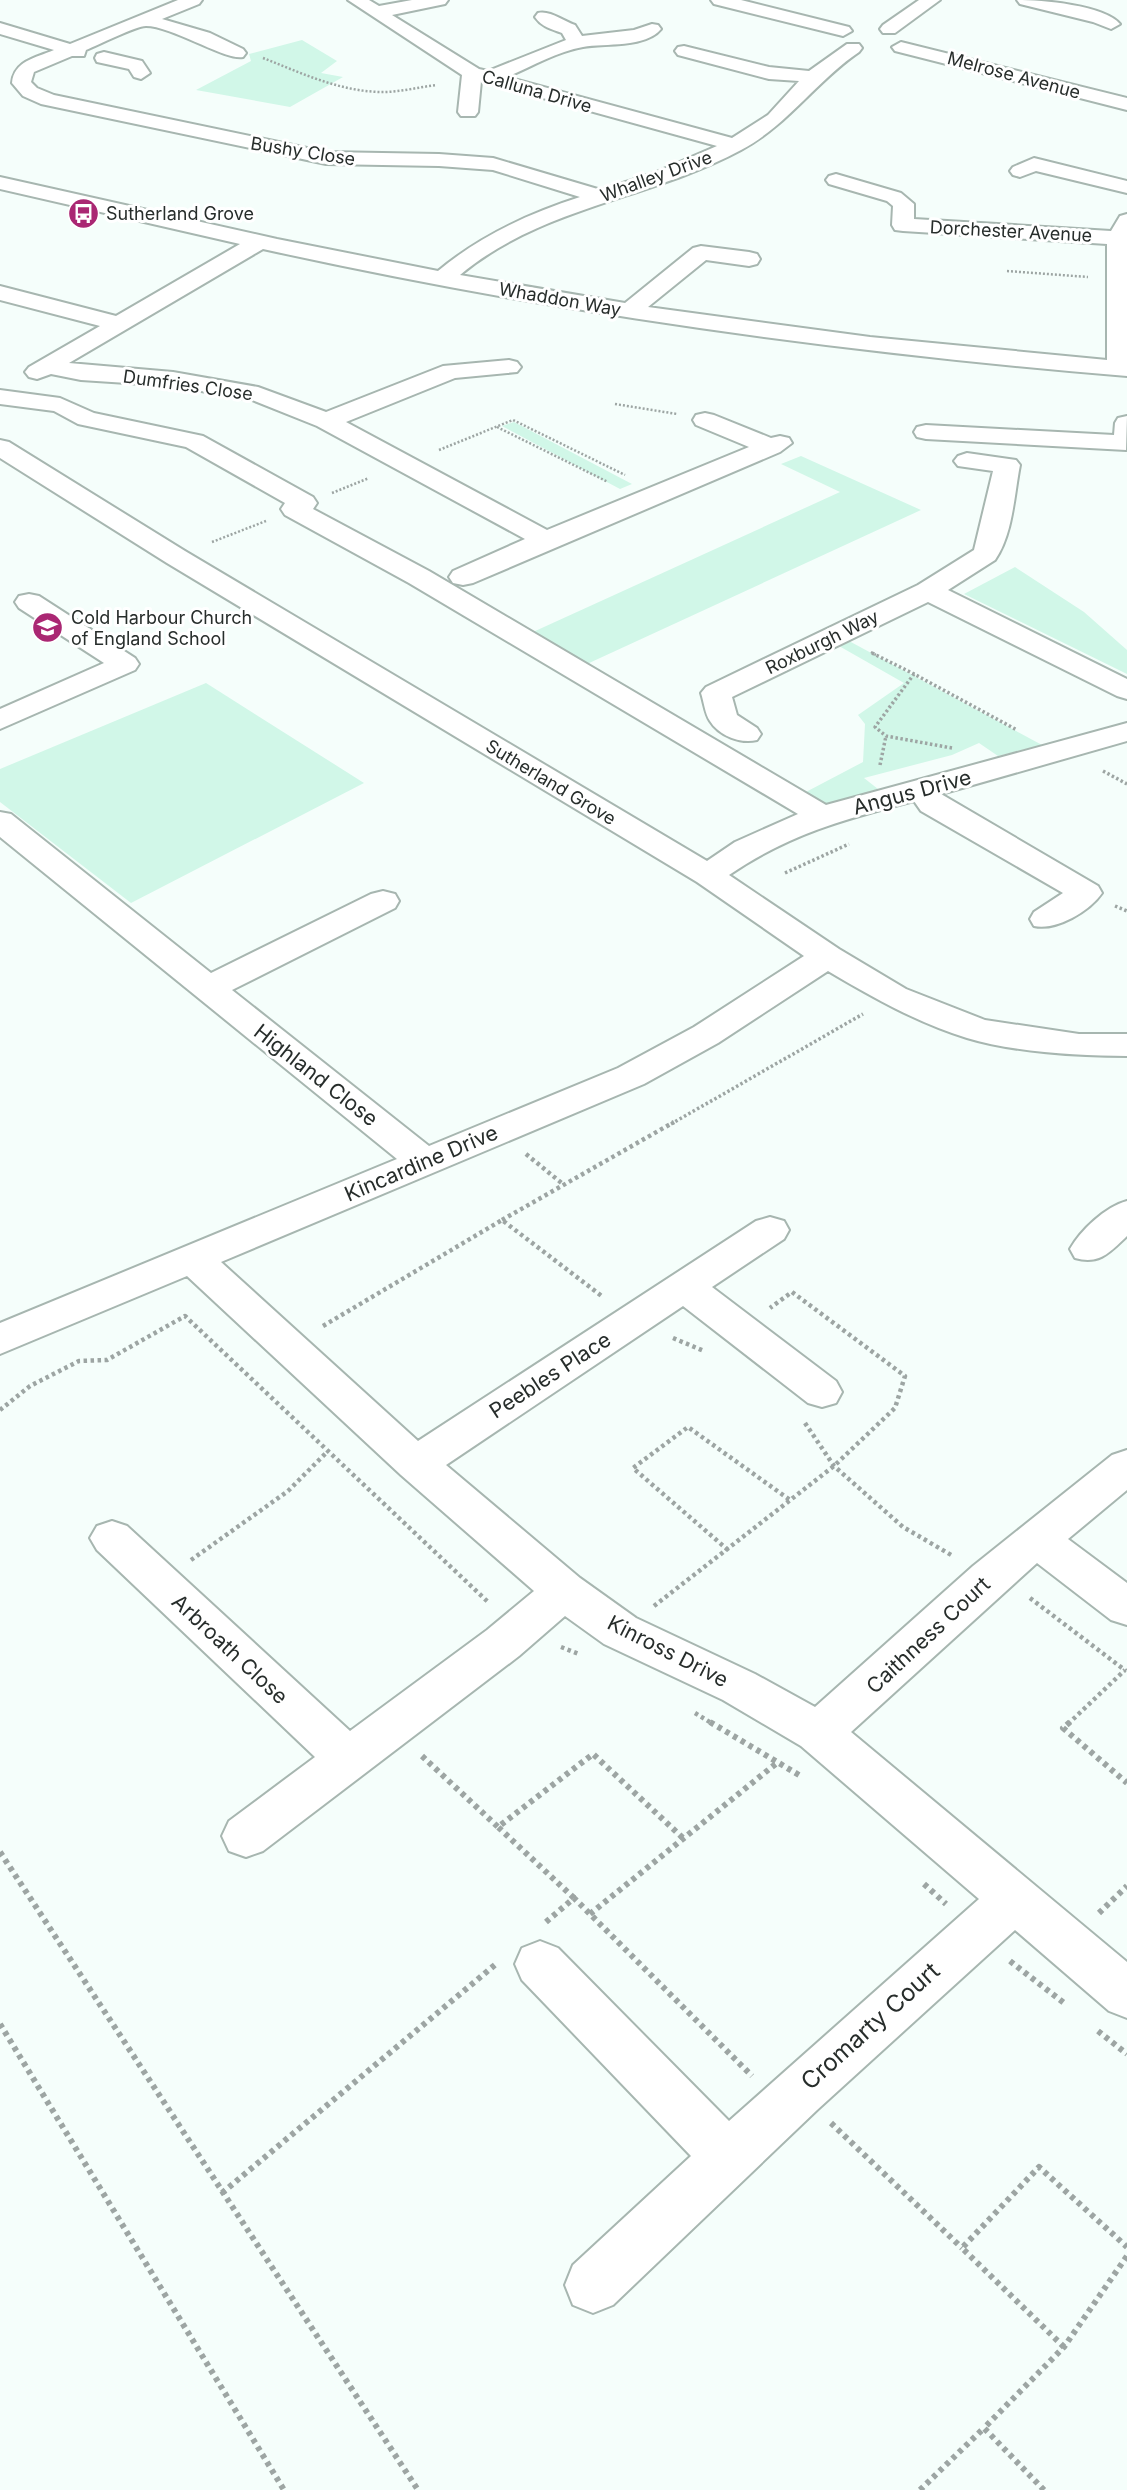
<svg xmlns="http://www.w3.org/2000/svg" width="1127" height="2490" viewBox="0 0 1127 2490" font-family="Inter,sans-serif">
<rect width="100%" height="100%" fill="#f5fefb"/>
<g fill="#d1f7e8">
<polygon points="302,40 337,61 321,73 343,77 290,107 196,90 251,61 249,54"/>
<polygon points="514,422 632,484 620,489 502,426"/>
<polygon points="801,456 921,510 587,664 533,632 840,492 781,464"/>
<polygon points="1015,567 1084,612 1127,650 1127,674 964,594"/>
<polygon points="849,641 1042,745 998,756 979,743 952,755 864,778 878,789 822,806 804,793 863,762 865,724 858,715 904,683 839,646"/>
<polygon points="206,683 364,783 131,903 0,802 0,769"/>
</g>
<g fill="none" stroke-linecap="round" stroke-linejoin="round">
<defs>
<g id="minor">
<path d="M178,0H202L199,4L162,19L210,33L243,49L246,53L243,57C226,61 172,26 146,26C136,26 98,45 86,50L84,56H72L34,72L31,82L37,88L54,95L326,152L439,154L493,158L601,190L654,173L717,146L481,81L478,112L475,116H461L458,112L462,75L348,0H369L379,6L412,0H448L445,4L392,15L479,69L488,71L566,40L562,33C551,29 542,27 535,17L538,13C550,10 563,21 575,25L582,36L634,30L652,24L658,25L661,29C646,48 605,43 583,47C558,51 531,67 507,77L732,138L768,115L799,81L769,79L678,55L675,51L678,47L684,46L769,67L809,71L847,44H859L862,48L859,52C816,81 788,125 741,150C650,199 541,207 460,275L625,303L693,248L701,246L749,252L757,254L760,259L757,264L749,266L706,260L648,307L870,337L1107,360V244L903,231L895,230L892,225L893,206L887,201L829,184L826,180L829,176L836,174L901,193L914,204V219L1111,231L1120,216L1127,214V376C836,352 547,312 263,249L69,363L173,372L258,387L326,412L443,366L509,360L517,362L521,367L517,372L455,378L346,422L547,530L749,447L696,425L693,420L696,415L705,413L714,415L771,438L780,436L789,438L792,443L780,452L473,583L463,585L453,583L449,577L453,571L525,539L317,426L252,400L173,386L81,380L51,374L37,379L29,377L25,372L29,367L100,326L0,300V286L116,316L240,244L0,189V177L277,239L438,271C480,236 527,214 580,197L493,170L439,166L326,164L41,104L23,96L12,83C14,61 35,58 54,50L0,34V23L70,44Z"/>
<polygon points="711,0 741,0 849,27 852,31 843,36 714,4"/>
<polygon points="919,0 940,0 895,33 883,33 880,29 883,25"/>
<path d="M1017,0C1042,0 1104,5 1120,24L1111,29L1093,22L1020,4Z"/>
<polygon points="901,42 1127,98 1127,110 895,51 892,47"/>
<polygon points="104,52 142,61 150,73 141,79 134,77 129,69 97,62 95,58 97,54"/>
<polygon points="1034,158 1127,181 1127,193 1036,171 1020,177 1013,175 1010,171 1013,167"/>
<path d="M0,390L60,398L94,413L203,436L313,497L317,503L313,509L429,571L826,805L1127,723V741L941,794L1098,886L1102,893C1090,911 1056,931 1034,926L1030,919L1034,912L1063,893L921,811L914,801C845,819 789,834 729,875L839,949L906,989L985,1020L1079,1034H1127V1056C1079,1056 1013,1052 967,1038C918,1023 872,997 828,971L718,1043L644,1084L221,1262L418,1441L756,1221L770,1217L784,1221L789,1230L784,1239L712,1287L836,1381L842,1392L836,1403L822,1407L808,1403L683,1306L446,1465L580,1578L636,1618L755,1674L815,1707L973,1566L1112,1455L1127,1450V1490L1068,1539L1127,1583V1625L1111,1620L1037,1563L851,1732L1127,1962V2018L1109,2011L1015,1930L817,2110L613,2305L593,2313L573,2305L565,2285L573,2265L691,2156L522,1980L515,1964L522,1948L540,1941L558,1948L729,2121L979,1899L801,1746L723,1700L604,1644L565,1616L519,1656L263,1851L246,1857L229,1851L222,1836L229,1821L315,1757L97,1550L90,1538L97,1526L112,1521L127,1526L350,1731L487,1630L534,1591L401,1475L187,1276L0,1354V1323L397,1159L0,837V812L11,814L211,973L371,894L383,891L395,894L399,901L395,908L232,990L429,1146L618,1068L694,1027L804,956L697,882L167,563L0,458V440L9,442L185,551L707,861L735,842L798,814L409,583L285,515L281,509L285,503L186,447L78,424L54,411L0,404Z"/>
<polygon points="1127,416 1126,450 926,439 917,437 914,432 917,427 926,425 1114,435 1115,423 1118,418"/>
<path d="M967,453L1016,460L1020,465C1014,495 1013,534 995,560L948,590L1127,679V699L1117,696L928,602L732,697L737,715L757,728L761,734L757,740C741,744 719,736 710,721C705,714 704,702 701,693L706,687L918,585L974,550L993,471L958,466L954,461L958,456Z"/>
<polygon points="29,594 39,596 135,658 139,664 135,670 0,729 0,709 104,663 19,608 15,602 19,596"/>
<path d="M1127,1201V1236C1110,1252 1100,1265 1075,1258L1070,1249C1081,1230 1105,1207 1127,1201Z"/>
</g>
</defs>
<use href="#minor" stroke="#a7b6b0" stroke-width="4"/>
<g stroke="#9da5a3" stroke-width="2.5" stroke-dasharray="2 2" stroke-linecap="butt">
<path d="M263,58C301,73 341,92 383,92C401,92 419,87 437,85"/>
<polyline points="1007,271 1088,277"/>
<polyline points="615,404 677,414"/>
<polyline points="497,427 608,482"/>
<polyline points="439,450 513,420 625,475"/>
<polyline points="332,493 369,478"/>
<polyline points="212,542 266,521"/>
<polyline points="871,652 876,655"/>
</g>
<g stroke="#9da5a3" stroke-width="3.5" stroke-dasharray="2.5 2.5" stroke-linecap="butt">
<polyline points="872,653 914,674"/>
<polyline points="952,748 886,736 875,727 914,674 1017,730"/>
<polyline points="880,765 886,736"/>
<polyline points="1103,771 1127,784"/>
<polyline points="785,873 849,844"/>
<polyline points="1115,906 1127,911"/>
<polyline points="671,1124 863,1014"/>
</g>
<g stroke="#9da5a3" stroke-width="4.5" stroke-dasharray="3.5 3.5" stroke-linecap="butt">
<polyline points="526,1154 564,1185"/>
<polyline points="502,1220 674,1122"/>
<polyline points="323,1326 502,1220 603,1297"/>
<polyline points="673,1338 704,1351"/>
<polyline points="0,1410 30,1386 79,1361 107,1360 185,1316 488,1602"/>
<polyline points="805,1423 834,1466 903,1527 953,1556"/>
<polyline points="728,1550 633,1468 688,1427 790,1500"/>
<polyline points="191,1560 288,1491 327,1452"/>
<polyline points="1030,1598 1126,1671"/>
<polyline points="654,1606 834,1466 895,1408 905,1376 792,1292 770,1308"/>
<polyline points="561,1647 579,1654"/>
<polyline points="695,1713 713,1724"/>
<polyline points="1068,1724 1125,1670"/>
</g>
<g stroke="#9da5a3" stroke-width="6" stroke-dasharray="4.5 4.5" stroke-linecap="butt">
<polyline points="710,1722 799,1775"/>
<polyline points="1070,1722 1063,1728 1127,1783"/>
<polyline points="422,1756 498,1827"/>
<polyline points="0,1852 418,2490"/>
<polyline points="924,1884 946,1904"/>
<polyline points="574,1898 498,1827 593,1754 684,1839"/>
<polyline points="1099,1913 1127,1886"/>
<polyline points="590,1914 778,1762"/>
<polyline points="546,1922 574,1898 752,2076"/>
<polyline points="1010,1961 1064,2003"/>
<polyline points="0,2024 284,2490"/>
<polyline points="1098,2031 1127,2054"/>
<polyline points="831,2123 962,2248"/>
<polyline points="222,2193 496,1964"/>
<polyline points="1064,2347 962,2248 1039,2167 1127,2247"/>
<polyline points="920,2490 984,2428"/>
<polyline points="1044,2490 984,2428 1064,2347 1127,2256"/>
</g>
<use href="#minor" fill="#fff" fill-rule="evenodd"/>
</g>
<defs>
<symbol id="bus-disc" viewBox="-11 -11 22 22"><circle r="9.5" fill="#aa2773" stroke="#fff"/><path d="M-5-6H5V4H4V6H2V4H-2V6H-4V4H-5ZM-3.5-4V0h7V-4ZM-3.5 1.2v1.5H-2V1.2ZM2 1.2v1.5H3.5V1.2Z" fill="#fff"/></symbol>
<symbol id="school-disc" viewBox="-11 -11 22 22"><circle r="9.5" fill="#aa2773" stroke="#fff"/><path d="M0-5L7-2L0 1L-7-2ZM-4 1L0 2.5L4 1V4Q0 6-4 4Z" fill="#fff"/></symbol>
</defs>
<g fill-rule="evenodd">
<use href="#bus-disc" x="66" y="196" width="35" height="35"/>
<use href="#school-disc" x="30" y="610" width="35" height="35"/>
</g>
<g text-anchor="middle" dominant-baseline="central" stroke-width="6" stroke-linejoin="round" paint-order="stroke">
<g font-size="18" fill="#272d2b" stroke="#fff">
<text transform="translate(1014 75) rotate(15)">Melrose Avenue</text>
<text transform="translate(537 91) rotate(16)">Calluna Drive</text>
<text transform="translate(303 151) rotate(9)">Bushy Close</text>
<text transform="translate(656 176) rotate(-20)">Whalley Drive</text>
<text transform="translate(1011 231) rotate(3)">Dorchester Avenue</text>
<text transform="translate(560 299) rotate(10)">Whaddon Way</text>
<text transform="translate(188 385) rotate(8)">Dumfries Close</text>
<text transform="translate(822 642) rotate(-26)">Roxburgh Way</text>
<text transform="translate(551 782) rotate(31)">Sutherland Grove</text>
</g>
<g font-size="18" fill="#272d2b" stroke="#fff" text-anchor="start">
<text x="106" y="213">Sutherland Grove</text>
<text x="71" y="617">Cold Harbour Church<tspan x="71" dy="21">of England School</tspan></text>
</g>
<g font-size="21" fill="#272d2b" stroke="#fff">
<text transform="translate(912 792) rotate(-15)">Angus Drive</text>
<text transform="translate(316 1075) rotate(38)">Highland Close</text>
<text transform="translate(421 1163) rotate(-23)">Kincardine Drive</text>
<text transform="translate(550 1375) rotate(-33)">Peebles Place</text>
<text transform="translate(928 1635) rotate(-43)">Caithness Court</text>
<text transform="translate(230 1649) rotate(43)">Arbroath Close</text>
<text transform="translate(668 1651) rotate(27)">Kinross Drive</text>
</g>
<g font-size="24" fill="#272d2b" stroke="#fff">
<text transform="translate(870 2026) rotate(-42)">Cromarty Court</text>
</g>
</g>
</svg>
